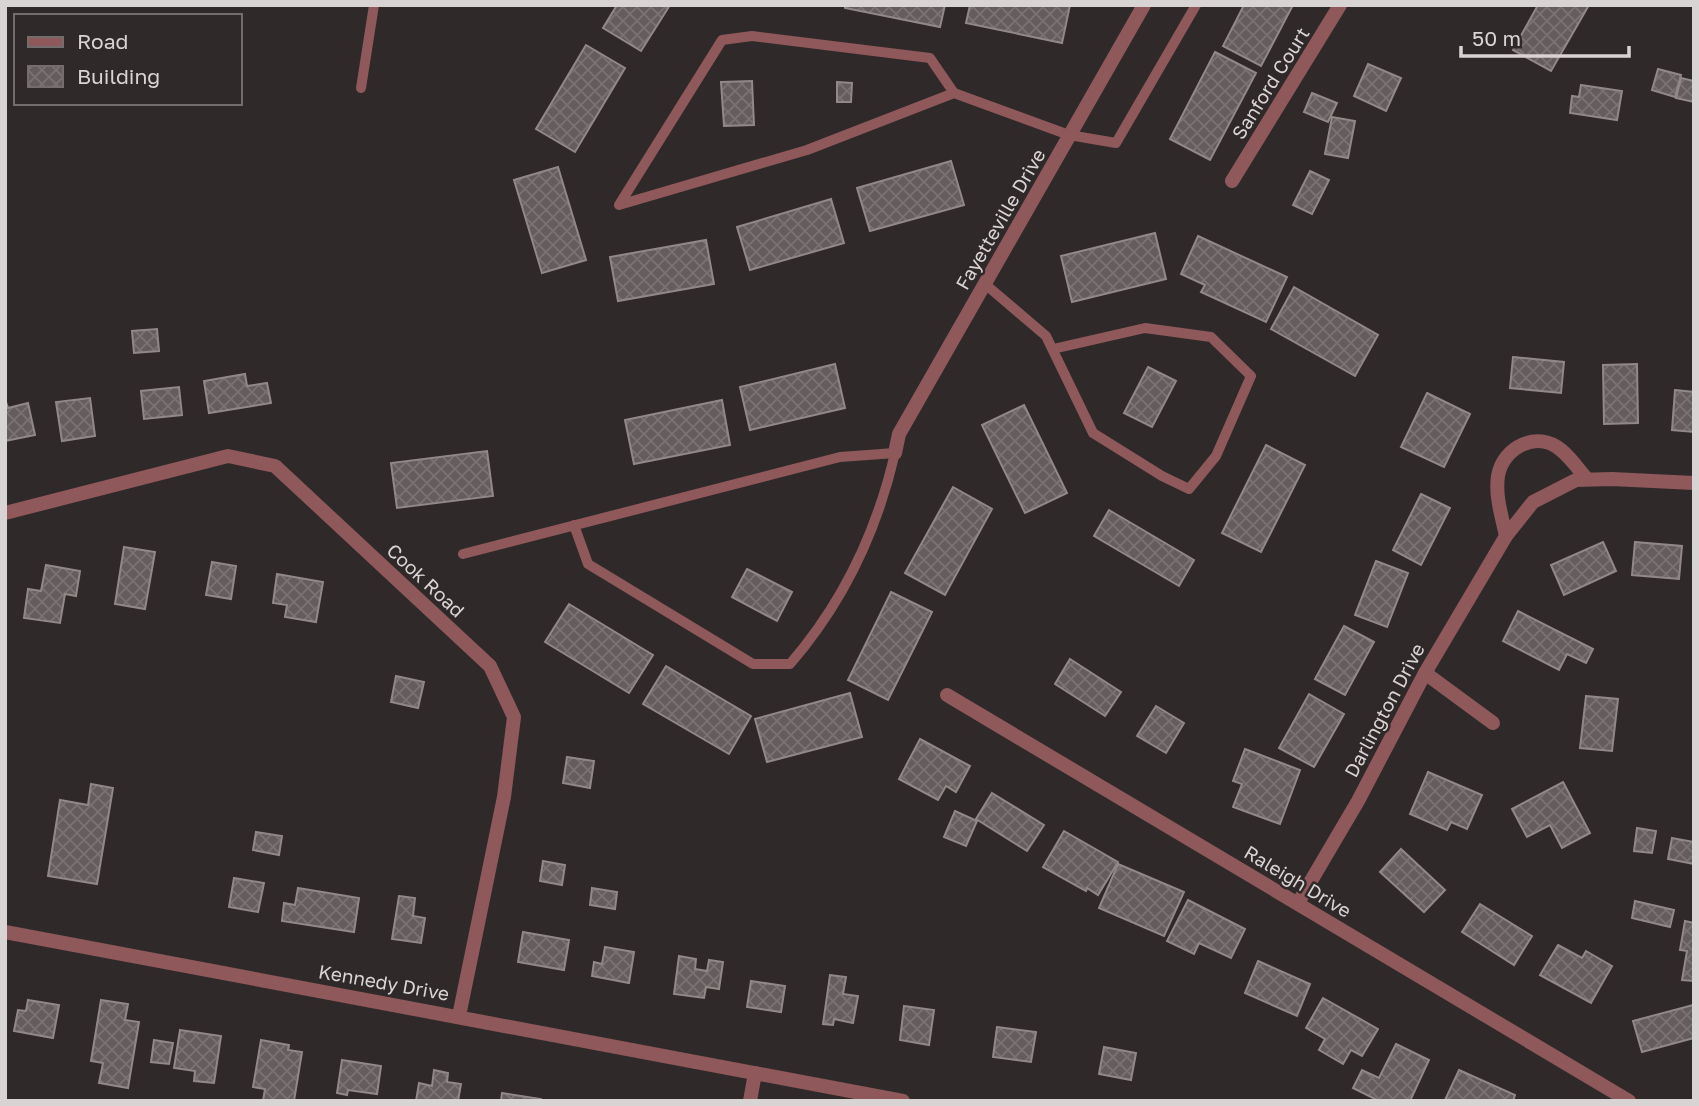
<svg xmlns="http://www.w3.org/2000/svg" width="1699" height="1106" viewBox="0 0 1699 1106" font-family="'Golos Text',sans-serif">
<defs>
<pattern id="building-cross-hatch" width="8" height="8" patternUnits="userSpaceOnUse" patternTransform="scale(1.75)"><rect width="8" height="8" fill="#655d5d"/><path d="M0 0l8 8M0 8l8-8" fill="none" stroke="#7a7373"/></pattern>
</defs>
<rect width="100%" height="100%" fill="#302929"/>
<g fill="url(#building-cross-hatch)" stroke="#918888" stroke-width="2">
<polygon points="617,5 670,5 641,51 603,28"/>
<polygon points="845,5 945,5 940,27 845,8"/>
<polygon points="970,5 1070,5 1062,43 966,23"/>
<polygon points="1244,5 1293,5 1261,66 1223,46"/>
<polygon points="1538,5 1589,5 1551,71 1513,50"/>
<polygon points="586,45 625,68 575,152 536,129"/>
<polygon points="1215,52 1256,73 1210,160 1170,139"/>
<polygon points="1368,64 1401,78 1386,111 1354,96"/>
<polygon points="1658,69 1681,75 1675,97 1652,90"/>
<polygon points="1681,78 1694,81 1694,102 1676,98"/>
<polygon points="752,81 754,125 724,126 721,82"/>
<polygon points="837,82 852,83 851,102 837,102"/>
<polygon points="1581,85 1622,91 1617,120 1570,113 1572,96 1579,97"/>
<polygon points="1312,93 1337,103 1328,122 1304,112"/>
<polygon points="1332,117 1355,121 1348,158 1325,154"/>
<polygon points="951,161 964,205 870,231 857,188"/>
<polygon points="558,167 586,260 542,273 514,180"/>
<polygon points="1310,171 1329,180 1312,214 1293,205"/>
<polygon points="831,199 844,243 750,270 737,227"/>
<polygon points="1155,233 1166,279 1072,302 1061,256"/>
<polygon points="1198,236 1287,277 1266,322 1201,292 1205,285 1181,274"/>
<polygon points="706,240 714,284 618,301 610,257"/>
<polygon points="1294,287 1378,335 1355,376 1271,329"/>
<polygon points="157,329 159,351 134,353 132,331"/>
<polygon points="1513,357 1564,362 1561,393 1510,388"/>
<polygon points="835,364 845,408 750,430 740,387"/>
<polygon points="1637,364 1638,423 1604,424 1603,365"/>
<polygon points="1148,367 1176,381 1152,427 1124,413"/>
<polygon points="245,374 247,386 267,383 271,403 209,413 204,381"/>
<polygon points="179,387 182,415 144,419 141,391"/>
<polygon points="1675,390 1694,392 1694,432 1672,430"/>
<polygon points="1427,393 1470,414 1444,467 1401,447"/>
<polygon points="90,398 95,436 62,441 56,402"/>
<polygon points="5,399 8,408 28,403 35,435 5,441"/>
<polygon points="722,400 730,445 634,464 625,420"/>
<polygon points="1024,405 1067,493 1025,513 982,425"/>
<polygon points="1266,445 1305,465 1261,552 1222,533"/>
<polygon points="487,451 493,496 397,508 391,463"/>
<polygon points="953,487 992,509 945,595 905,573"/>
<polygon points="1421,494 1450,508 1421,565 1393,550"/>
<polygon points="1109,510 1194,560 1179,586 1094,536"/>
<polygon points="1603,542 1616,571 1564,595 1551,565"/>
<polygon points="1635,542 1682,546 1679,579 1632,575"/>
<polygon points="124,547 155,552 145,609 115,604"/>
<polygon points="1376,561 1408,573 1387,627 1355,615"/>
<polygon points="212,562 236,566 231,599 206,595"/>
<polygon points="46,565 80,571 76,596 65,594 60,623 24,618 28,589 41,591"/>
<polygon points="747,569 792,592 777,621 732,597"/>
<polygon points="277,574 323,582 316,622 285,617 287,605 273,603"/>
<polygon points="891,592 932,612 888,700 848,680"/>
<polygon points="569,604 653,655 629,693 545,642"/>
<polygon points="1518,611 1593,649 1586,663 1567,654 1559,670 1503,641"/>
<polygon points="1344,626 1374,642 1345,695 1315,679"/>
<polygon points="1070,659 1121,692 1105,716 1055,684"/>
<polygon points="666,666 751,716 729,754 643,704"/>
<polygon points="396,676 424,682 418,708 391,702"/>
<polygon points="850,693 862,737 767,762 755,719"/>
<polygon points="1309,694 1344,714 1314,767 1279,748"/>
<polygon points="1586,696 1618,699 1612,751 1580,748"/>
<polygon points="1156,706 1184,723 1166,753 1137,736"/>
<polygon points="920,739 970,766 956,792 946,786 938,800 899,779"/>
<polygon points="1245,749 1300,770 1280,824 1233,807 1242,784 1233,781"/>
<polygon points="567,757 594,761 590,788 563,783"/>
<polygon points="1428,772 1482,795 1467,829 1451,822 1447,830 1410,814"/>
<polygon points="1563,782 1590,833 1562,848 1550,825 1527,837 1512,809"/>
<polygon points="91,784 113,788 97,884 48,876 60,800 88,805"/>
<polygon points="992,793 1044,825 1027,851 976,819"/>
<polygon points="955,811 977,821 966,846 944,837"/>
<polygon points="1637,828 1656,831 1652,853 1634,851"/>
<polygon points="1064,831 1118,862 1098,895 1087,888 1086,891 1043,867"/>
<polygon points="256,832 282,836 279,855 253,850"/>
<polygon points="1672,838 1694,842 1694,864 1668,859"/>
<polygon points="1401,849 1445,890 1424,912 1380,872"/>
<polygon points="543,861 565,865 562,885 540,881"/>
<polygon points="1118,864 1184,892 1164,936 1099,908"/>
<polygon points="234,878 264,883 258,912 229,907"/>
<polygon points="298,888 359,898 354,932 282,921 284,903 295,905"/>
<polygon points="592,888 617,892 615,909 590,905"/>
<polygon points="399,896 415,898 413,916 425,918 421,943 392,939"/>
<polygon points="1188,900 1245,929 1231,958 1199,943 1194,954 1167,941"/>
<polygon points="1635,901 1674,910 1670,927 1632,918"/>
<polygon points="1480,904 1532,936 1514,965 1462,932"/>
<polygon points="1685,921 1694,923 1694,981 1682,980 1687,951 1680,950"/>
<polygon points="523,932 569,940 564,970 518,962"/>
<polygon points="1558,945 1582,958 1586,951 1612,966 1591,1003 1540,975"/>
<polygon points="605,947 634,952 629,983 592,976 594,962 602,964"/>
<polygon points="679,956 696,959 695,969 707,971 709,960 723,962 719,989 706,987 704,998 674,994"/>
<polygon points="1258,961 1310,984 1297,1016 1245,993"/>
<polygon points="830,975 846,977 843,994 858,996 853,1023 834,1019 833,1025 823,1024"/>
<polygon points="751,981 785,986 781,1012 747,1007"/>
<polygon points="1323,998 1378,1029 1362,1056 1351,1050 1343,1064 1319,1050 1325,1039 1306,1028"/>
<polygon points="28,1000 59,1005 53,1038 14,1031 18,1010 26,1011"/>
<polygon points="101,1000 128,1004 125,1020 139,1022 128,1088 99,1083 103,1063 91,1061"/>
<polygon points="1693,1005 1694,1038 1642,1052 1633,1021"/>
<polygon points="904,1006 934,1010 929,1045 900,1040"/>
<polygon points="997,1027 1036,1032 1031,1062 993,1057"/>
<polygon points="180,1030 221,1036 214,1083 194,1081 195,1071 174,1068"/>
<polygon points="154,1040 173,1043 169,1064 151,1062"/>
<polygon points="261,1040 289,1045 288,1050 302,1052 294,1101 263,1101 265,1089 253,1087"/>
<polygon points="1396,1044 1429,1060 1410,1101 1379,1101 1353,1088 1362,1070 1379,1078"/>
<polygon points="1104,1047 1136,1053 1131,1080 1099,1074"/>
<polygon points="342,1060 381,1066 377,1094 348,1090 347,1095 337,1093"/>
<polygon points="434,1070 448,1073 447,1082 461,1084 458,1101 416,1101 419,1083 432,1086"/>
<polygon points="1459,1070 1515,1095 1513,1101 1445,1100"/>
<polygon points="502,1093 541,1099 541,1101 501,1101"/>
</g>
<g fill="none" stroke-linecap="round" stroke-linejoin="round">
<g stroke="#8f585a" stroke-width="10">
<polyline points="361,88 374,5"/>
<polyline points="954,93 930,58 752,36 722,40 619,205 807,150 954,93 1069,135 1116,143 1196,5"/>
<polyline points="985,284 1046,336 1093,433 1162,476 1189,489 1216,456 1251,376 1211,337 1145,328 1053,349"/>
<path d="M463,554L840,457L895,453C877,531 842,604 790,664H753L588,564L574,525"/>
</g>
<g stroke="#8f585a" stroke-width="14">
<polyline points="1232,181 1340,5"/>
<polyline points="895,453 899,434 1144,5"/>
<polyline points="5,513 228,456 275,466 490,666 514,717 504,797 459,1016"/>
<path d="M1506,536C1502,517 1495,496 1498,476C1503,447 1537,430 1561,450C1571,458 1579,470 1587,479"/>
<polyline points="1425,673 1493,723"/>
<polyline points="947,695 1629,1101"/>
<polyline points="1298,903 1358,801 1425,673 1506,536 1533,502 1576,480 1612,479 1694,483"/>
<polyline points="5,932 903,1101"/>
<polyline points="750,1101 755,1073"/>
</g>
</g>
<g text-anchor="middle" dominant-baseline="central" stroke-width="5" stroke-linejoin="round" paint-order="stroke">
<g font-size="19" fill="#d9d4d4" stroke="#302929">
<text transform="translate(1270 83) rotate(-58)">Sanford Court</text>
<text transform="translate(1000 219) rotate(-60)">Fayetteville Drive</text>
<text transform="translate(426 580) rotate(43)">Cook Road</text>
<text transform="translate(1384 710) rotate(-62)">Darlington Drive</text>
<text transform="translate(1298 881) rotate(31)">Raleigh Drive</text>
<text transform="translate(384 982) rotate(10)">Kennedy Drive</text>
</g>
</g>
<rect width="1699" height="1106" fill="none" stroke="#d9d4d4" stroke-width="14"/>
<rect x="14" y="14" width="228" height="91" fill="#302929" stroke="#746d6d" stroke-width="2"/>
<rect x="28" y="37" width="35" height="10" fill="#8f585a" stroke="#746d6d" stroke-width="2"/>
<text x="77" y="49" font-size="21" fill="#d9d4d4">Road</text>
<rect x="28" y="66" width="35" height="21" fill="url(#building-cross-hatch)" stroke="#746d6d" stroke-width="2"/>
<text x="77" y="84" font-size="21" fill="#d9d4d4">Building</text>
<path d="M1461 46v10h168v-10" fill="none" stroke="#d9d4d4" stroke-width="3.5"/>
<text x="1472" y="46" font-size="21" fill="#d9d4d4" stroke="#302929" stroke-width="5" paint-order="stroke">50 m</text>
</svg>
